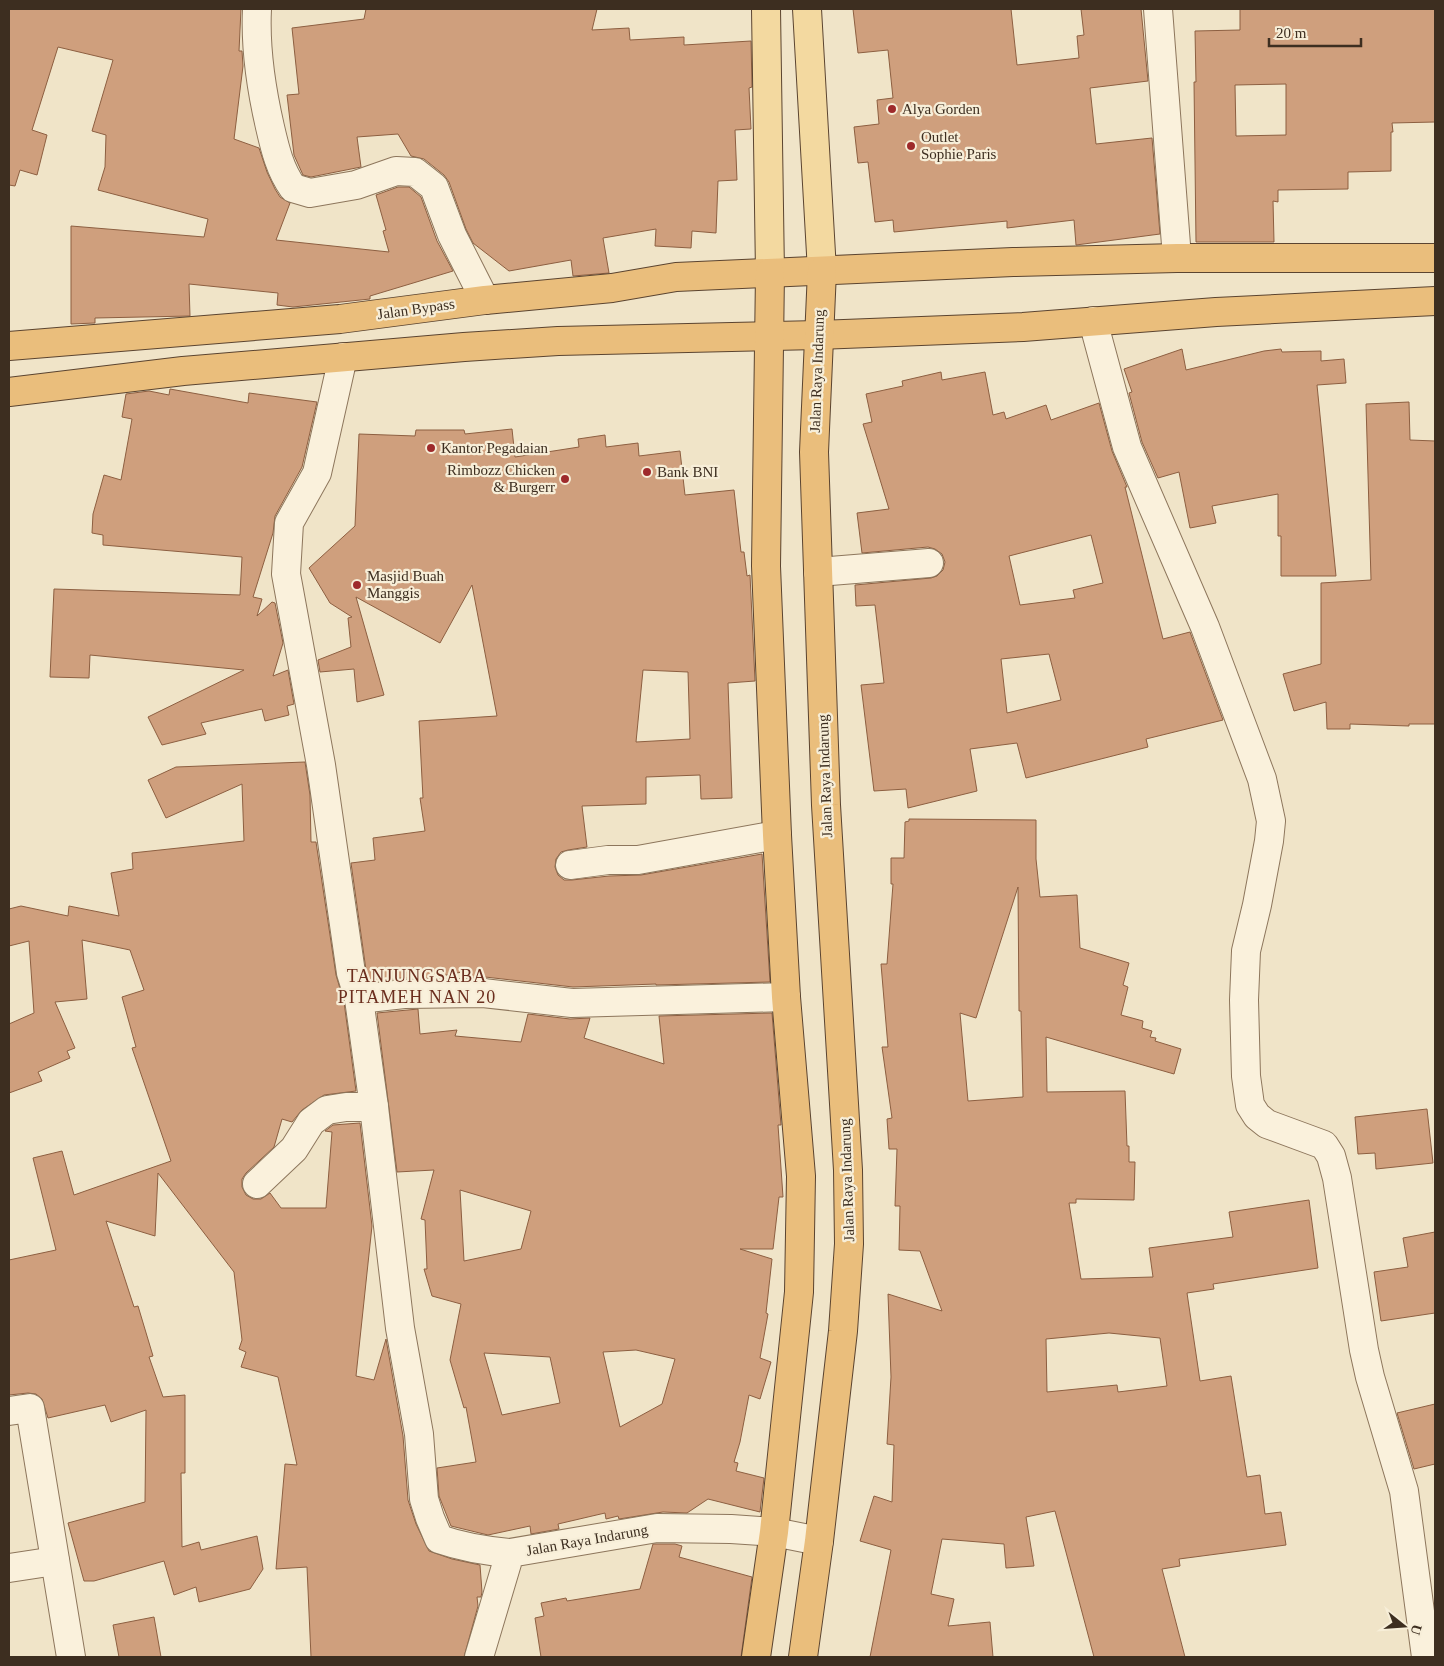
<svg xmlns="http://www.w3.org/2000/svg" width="1444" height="1666" viewBox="0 0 1444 1666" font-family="'Times New Roman',serif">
<rect width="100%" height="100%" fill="#f0e4c8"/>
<g fill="#cf9f7d" stroke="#8d5f41" fill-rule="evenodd">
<polygon points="9,9 241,9 239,51 242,51 243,66 234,139 259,148 267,172 275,189 280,197 290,203 276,240 389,252 383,231 386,230 376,195 398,187 409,187 421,197 437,241 453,271 370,296 370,299 293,307 277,305 278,293 189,284 190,316 95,318 95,323 71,324 71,226 204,237 208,219 98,190 105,167 106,135 92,131 113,60 58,47 32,130 47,135 37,175 20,170 15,186 9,185"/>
<polygon points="366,9 597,9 592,30 629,28 630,40 684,37 684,45 751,41 752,87 749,88 751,129 735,130 737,180 718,181 716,233 692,231 691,248 655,246 656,229 603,238 609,273 573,276 571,260 509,271 473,243 466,229 449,182 444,175 424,159 411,156 398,134 357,137 361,167 311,177 303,175 294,155 287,95 299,94 292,28 364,19"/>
<polygon points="853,9 1011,9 1017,65 1079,58 1077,36 1084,35 1081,9 1141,9 1148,81 1090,88 1096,144 1152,138 1160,234 1076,245 1074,220 1007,228 1007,221 894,232 893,220 875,222 868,162 858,163 854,127 879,124 877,100 893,98 888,50 858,53"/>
<path d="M1240,9H1435V122L1392,123L1393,132H1391V171L1348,172V189L1278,190V202L1273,201L1274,242H1196L1194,82H1196L1195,31L1240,30ZM1286,84V135L1236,136L1235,85Z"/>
<polygon points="1182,349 1186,370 1264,351 1281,349 1282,352 1321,351 1321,361 1344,359 1346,383 1317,385 1336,576 1281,576 1281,536 1278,536 1278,494 1212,506 1216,523 1190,528 1179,472 1158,478 1142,442 1129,393 1132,392 1124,369"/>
<path d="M941,372L942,380L985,372L993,415L1004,412L1006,419L1046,405L1051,420L1099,403L1112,451L1127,487H1125L1163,639L1190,632L1223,720L1146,739L1148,747L1026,778L1017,743L970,749L977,791L908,808L906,789L874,791L861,685L884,683L875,605L856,606L855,585L931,578L937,576L943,570L945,562L942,554L935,549L928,547L862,553L857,513L889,509L863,424L872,422L866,394L903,386L902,381ZM1091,535L1103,583L1073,590L1075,598L1020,605L1009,556ZM1049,654L1061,700L1007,713L1001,659Z"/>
<polygon points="170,389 248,403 249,393 317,402 302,467 275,516 273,533 253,597 262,599 257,616 272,602 275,603 283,643 273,676 288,670 294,704 287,706 289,715 265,721 262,709 201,723 206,734 162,745 148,717 244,670 90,655 89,678 50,677 54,589 240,595 242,557 103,545 103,535 92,533 93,514 104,475 121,480 132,419 122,417 126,394 149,391 169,395"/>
<polygon points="1409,402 1410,440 1435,441 1435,724 1409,724 1409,726 1350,724 1350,729 1327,729 1326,702 1294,711 1283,674 1321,664 1321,583 1371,580 1366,404"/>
<path d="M512,429L515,457L579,447L578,439L605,435L606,447L638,443L639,456L680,451L685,495L734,490L741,552H744L747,576L750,575L755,681L728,683L732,798L701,799L700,775L646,777V804L582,806L587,847L568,850L561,852L556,859L555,867L558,875L564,880H572L609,876L641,875L762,854L770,982L656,985V984L573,987L485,977L463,978L462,972L431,978H402L370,982L366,970L351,863L375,860L373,838L425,831L420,798H423L419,721L497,716L472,585L440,643L356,597L384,695L357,702L354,669L320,672L318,660L351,647L348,618L352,617L330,603L309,568L355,526L359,434L415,436L416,430H464L465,434ZM643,670L688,672L690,739L636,742Z"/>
<polygon points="305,762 310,795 311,842 316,842 336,975 344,1002 356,1091 324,1095 302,1110 292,1122 282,1119 274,1147 246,1173 242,1179 242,1187 246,1195 253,1199 261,1199 270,1193 281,1208 326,1208 332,1132 325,1131 333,1125 360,1123 372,1226 356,1376 374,1380 386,1339 403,1436 408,1500 416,1524 429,1551 452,1559 480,1565 482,1592 481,1597 477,1597 478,1606 464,1657 311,1657 307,1567 276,1569 285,1464 297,1465 278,1377 241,1367 246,1352 239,1349 242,1340 234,1272 158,1173 155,1236 106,1221 134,1307 138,1306 153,1356 149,1357 163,1397 185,1395 185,1473 181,1473 182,1547 199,1542 201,1550 257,1536 263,1569 250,1589 199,1602 196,1587 174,1595 164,1561 94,1581 84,1581 68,1523 145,1502 146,1410 111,1422 105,1405 48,1418 42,1399 36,1394 28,1393 9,1395 9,1260 56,1250 33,1158 62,1151 74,1195 171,1161 132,1048 136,1047 122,997 144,990 130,950 82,940 87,999 55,1002 75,1048 67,1051 70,1058 38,1072 42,1081 9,1093 9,1024 34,1013 29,941 9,946 9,909 21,906 68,916 69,906 119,916 111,873 133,869 132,853 244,841 242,784 166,818 148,780 176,767"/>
<path d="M909,819L1036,820V859L1040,897L1077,895L1080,948L1129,963L1123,985L1128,987L1121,1015L1143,1021L1142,1028L1152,1031L1150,1037L1156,1038L1155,1041L1181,1049L1174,1074L1046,1037L1047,1092L1125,1091L1127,1146H1129V1162H1135L1134,1200L1076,1199V1203H1069L1081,1279L1153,1277L1149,1248L1233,1237L1229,1212L1309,1200L1318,1268L1213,1284L1214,1289L1187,1293L1200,1381L1231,1376L1247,1477L1260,1475L1265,1514L1281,1512L1286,1545L1179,1559L1180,1566L1162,1569L1185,1657H1094L1055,1511L1026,1517L1034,1566L1006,1568L1004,1544L942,1539L931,1594L954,1599L948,1626L990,1622L993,1657H870L891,1550L860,1541L874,1496L892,1502L894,1445L887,1444L891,1377L888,1294L942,1311L920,1251L899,1250L900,1206H895L897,1149H889L887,1119L892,1118L882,1047H888L881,964H887L893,884H891V858H904L905,822L909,821ZM1018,887L1019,1011H1021L1023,1097L968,1101L960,1013L976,1018ZM1109,1333L1160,1338L1167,1386L1118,1392L1117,1385L1047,1392L1046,1339Z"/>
<path d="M418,1009L420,1034L457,1030L455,1036L521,1042L528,1014L570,1019L590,1018L584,1038L664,1064L659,1016L772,1013L781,1125H778L783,1197H779L773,1249H740L772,1259L766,1313L768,1314L760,1358L771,1362L760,1399L749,1395L740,1442L734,1462L738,1463L736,1471L764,1478L760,1512L708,1499L687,1513L663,1512L619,1519L618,1516L606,1519L605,1513L558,1524L559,1529L531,1534L530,1526L488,1535L451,1526L439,1496L437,1468L476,1462L466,1407L464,1408L450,1360L461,1304L432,1296L424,1269H427L425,1220L421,1219L434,1170L397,1172L377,1013ZM460,1190L531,1211L521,1249L464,1261ZM636,1350L675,1359L662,1404L620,1427L603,1352ZM484,1353L550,1357L560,1403L502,1415Z"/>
<polygon points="1427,1109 1433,1163 1376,1169 1375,1153 1358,1154 1355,1117"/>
<polygon points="1435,1232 1435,1313 1381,1321 1374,1272 1408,1267 1403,1238"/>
<polygon points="1435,1404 1435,1464 1414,1469 1397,1413"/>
<polygon points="653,1544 675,1544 682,1546 679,1557 752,1577 741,1657 541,1657 535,1618 544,1616 541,1603 566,1598 567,1601 640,1589"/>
<polygon points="154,1617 161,1657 119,1657 113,1625"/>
</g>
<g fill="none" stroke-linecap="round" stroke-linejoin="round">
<defs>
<g id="minor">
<path d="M257,9C255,49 261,88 270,127C275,149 280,170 293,188L310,193L356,185L396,171L415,172L434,187L452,235L485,300"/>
<polyline points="1158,9 1177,258"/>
<polyline points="1093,321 1127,447 1205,627 1262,779 1271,821 1269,841 1257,905 1246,951 1244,1000 1246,1076 1250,1105 1257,1116 1267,1124 1324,1145 1331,1156 1337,1178 1364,1350 1370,1377 1404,1491 1426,1657"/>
<path d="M343,357L317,473L289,523L286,574L321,765L351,973L359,999L374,1107L400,1328L419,1434L424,1499L430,1518L439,1539C462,1547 486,1551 510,1553"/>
<polyline points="818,572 929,563"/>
<polyline points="570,865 608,860 638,860 777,835"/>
<polyline points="359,999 404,994 483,993 572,1003 786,997"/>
<polyline points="257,1184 294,1149 311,1122 327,1110 346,1107 374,1107"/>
<polyline points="9,1411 30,1408 71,1657"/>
<polyline points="9,1568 55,1561"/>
<polyline points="479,1657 510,1553 657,1528 731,1529 774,1532 819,1541"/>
</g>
<g id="primary">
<polyline points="766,9 770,273"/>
<polyline points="807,9 822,271"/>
</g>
<g id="trunk">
<polyline points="9,346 340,319 485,300 612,288 676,277 1013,262 1177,258 1435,258"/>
<polyline points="9,392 183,371 464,347 558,341 818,335 1023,327 1216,312 1435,301"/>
<polyline points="756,1657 774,1532 799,1292 801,1176 786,997 777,835 766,566 770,273"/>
<polyline points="803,1657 819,1541 843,1331 849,1244 848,1170 826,805 814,452 822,271"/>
</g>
</defs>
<use href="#minor" stroke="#8d765c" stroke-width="30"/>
<use href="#primary" stroke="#5b4430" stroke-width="30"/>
<use href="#trunk" stroke="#5b4430" stroke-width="30"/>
<use href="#minor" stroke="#faf1dc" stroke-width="28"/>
<use href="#primary" stroke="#f3d9a0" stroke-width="28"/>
<use href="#trunk" stroke="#eabe7c" stroke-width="28"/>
</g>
<g fill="#9e2a2b" stroke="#f7eed8" stroke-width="2">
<circle cx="892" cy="109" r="5"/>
<circle cx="911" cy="146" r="5"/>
<circle cx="431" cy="448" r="5"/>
<circle cx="647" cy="472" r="5"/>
<circle cx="565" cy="479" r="5"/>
<circle cx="357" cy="585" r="5"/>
</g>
<g text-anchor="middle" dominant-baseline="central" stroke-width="4.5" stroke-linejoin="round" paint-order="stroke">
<g font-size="15" fill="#3d2e20" stroke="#f7eed8" text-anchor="start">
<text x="902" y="109">Alya Gorden</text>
<text x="921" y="137">Outlet<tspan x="921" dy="17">Sophie Paris</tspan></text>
<text x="441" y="448">Kantor Pegadaian</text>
<text x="555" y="470" text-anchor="end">Rimbozz Chicken<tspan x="555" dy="17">&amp; Burgerr</tspan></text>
<text x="657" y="472">Bank BNI</text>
<text x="367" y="576">Masjid Buah<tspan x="367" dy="17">Manggis</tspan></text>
</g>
<g font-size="15" fill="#3d2e20" stroke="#f7eed8">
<text transform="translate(416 309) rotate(-8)">Jalan Bypass</text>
<text transform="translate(817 371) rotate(-88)">Jalan Raya Indarung</text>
<text transform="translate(825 776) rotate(-92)">Jalan Raya Indarung</text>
<text transform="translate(847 1180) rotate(-92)">Jalan Raya Indarung</text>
<text transform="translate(587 1540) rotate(-10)">Jalan Raya Indarung</text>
</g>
<g font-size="18" letter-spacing="1" fill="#6b2e1e" stroke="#f7eed8">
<text x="417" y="976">TANJUNGSABA<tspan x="417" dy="21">PITAMEH NAN 20</tspan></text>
</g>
</g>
<rect width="1444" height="1666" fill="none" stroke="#3d2e20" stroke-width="20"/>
<g transform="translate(1404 1626) rotate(107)" stroke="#f7eed8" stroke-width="4" paint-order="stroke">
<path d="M0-4L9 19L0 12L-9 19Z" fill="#3d2e20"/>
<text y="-8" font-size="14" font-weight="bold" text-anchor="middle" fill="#3d2e20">U</text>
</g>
<path d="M1269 38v8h92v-8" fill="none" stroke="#3d2e20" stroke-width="2.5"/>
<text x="1276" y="38" font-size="15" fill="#3d2e20" stroke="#f7eed8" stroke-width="4" paint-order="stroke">20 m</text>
</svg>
